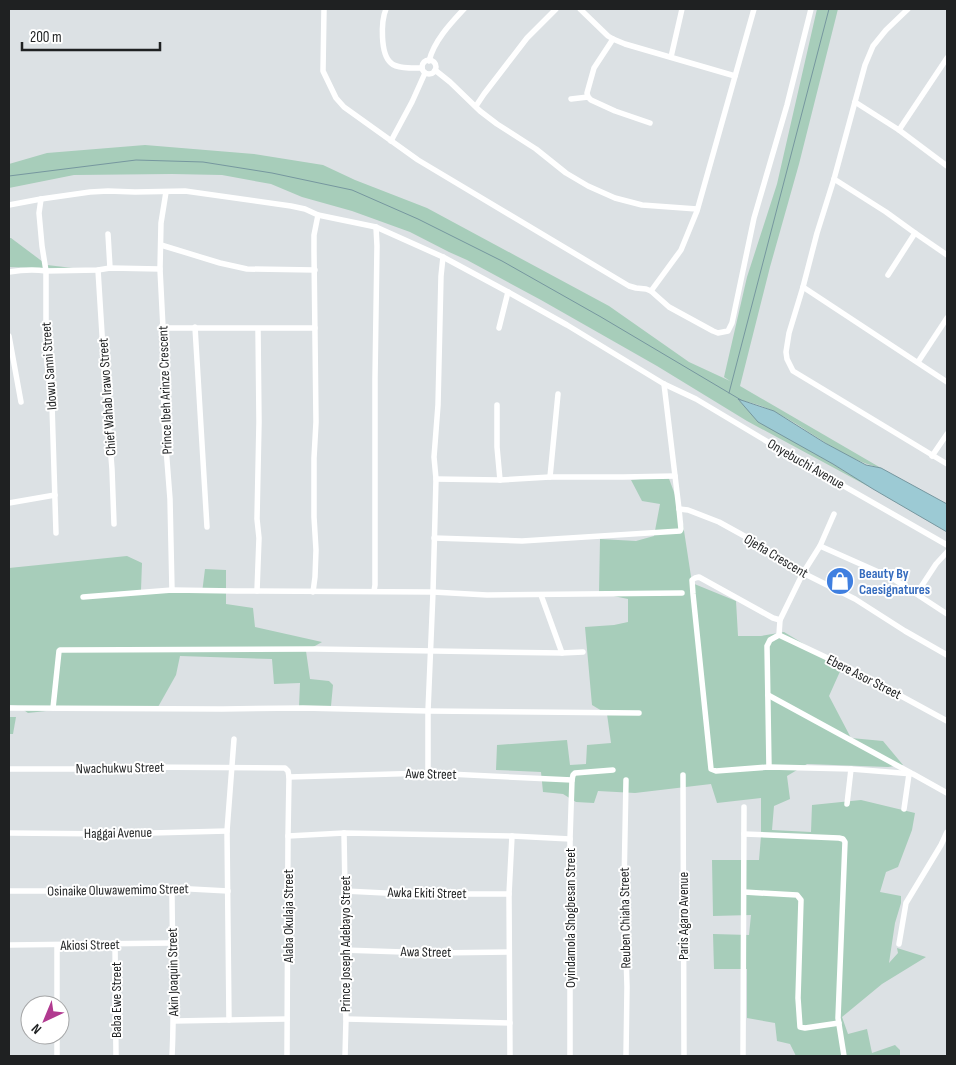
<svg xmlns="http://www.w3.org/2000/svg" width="956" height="1065" viewBox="0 0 956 1065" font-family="'Sofia Sans Condensed',sans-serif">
<rect width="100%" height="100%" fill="#dce1e4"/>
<g fill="#a7cdba">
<path d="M817,9H838L799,164L770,267L740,386L881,468C841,459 811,430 775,412C764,406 750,402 738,400L833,464L873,489L747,421L657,366L541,300L467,260L449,252L410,232L352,211L302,197L271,184L222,175L172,174L74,175L9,188V164L47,153L145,145L254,154L323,165L355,180L427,208L609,306L689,362L730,381L724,377L747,277L777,184Z"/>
<polygon points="9,238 11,238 47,265 90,270 9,267"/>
<polygon points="668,476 681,511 692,583 736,601 738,636 761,636 784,632 842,667 829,696 851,738 883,741 903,765 888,767 807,764 787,776 790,799 774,806 772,830 811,832 812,805 861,800 915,813 912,830 898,867 886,872 880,892 901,896 901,903 895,923 889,963 898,953 897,948 926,957 882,984 842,1017 848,1034 867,1029 872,1053 895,1045 900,1050 900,1056 796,1056 790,1044 777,1041 775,1023 747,1018 747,969 714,969 713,934 749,935 751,915 713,916 712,860 759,860 761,836 761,798 717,803 711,784 635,793 598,791 594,803 576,802 563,794 543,792 541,772 496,770 497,745 567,740 570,765 586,764 587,745 611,743 607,714 592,705 585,627 614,625 628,622 628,599 599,593 600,539 636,541 654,536 660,504 642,501 631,480"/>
<polygon points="127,556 142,563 141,590 202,593 205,569 226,570 226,604 253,608 255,627 322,642 306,651 310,679 329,681 333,685 331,706 299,707 300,683 274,684 272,659 180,656 176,675 158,707 73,708 28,713 18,706 9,705 9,568"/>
<polygon points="9,717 16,717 13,734 9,734"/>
</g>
<polygon fill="#9ccad4" stroke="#76979f" points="738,399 774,411 825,443 866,465 881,468 947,504 947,532 873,489 833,464 758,422"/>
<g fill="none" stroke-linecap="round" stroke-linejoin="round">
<g stroke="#76979f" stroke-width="1">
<polyline points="9,176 136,160 203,162 272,173 352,190 418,219 502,261 601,317 741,400"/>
<polyline points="729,393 829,9"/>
</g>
<g stroke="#fff" stroke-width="5.5">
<polyline points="324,9 323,71 336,98 344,107 418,160 629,286 636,288 646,289 651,291 669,307 713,331 718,333 728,331 732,323 754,218 787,105 811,9"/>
<path d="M386,9C381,21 380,54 391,63C397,69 414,68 422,68"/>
<polyline points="580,9 608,36 613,39 625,44 735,76"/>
<polyline points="908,9 886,30 873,46 865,65 834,179 817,233 803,287 789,333 786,352 787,359 793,371 947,464"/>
<polyline points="671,57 682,9"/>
<circle cx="429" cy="67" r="7"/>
<path d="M429,61C434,41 450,24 464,9"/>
<polyline points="435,70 450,82 480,111 497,124 536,149 566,173 588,186 615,198 642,205 697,209"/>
<polyline points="588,97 587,93 594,68 613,39"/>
<polyline points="571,99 588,97 591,100 615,111 650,123"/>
<polyline points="855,102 899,130 947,166"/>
<polyline points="476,106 484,94 527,38 556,9"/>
<polyline points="899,130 947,58"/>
<polyline points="391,141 412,102 425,73"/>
<polyline points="834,179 886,212 915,233 888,275"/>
<polyline points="166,192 161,223 160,269 163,328 164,422 170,499 172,590"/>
<polyline points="41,199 39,213 42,246 46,271 46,354 52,405 56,533"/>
<polyline points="9,205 41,199 90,192 108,191 135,192 185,191 291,206 305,209 318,215 376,227 443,257 508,292 567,325 664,384 696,399 793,457 947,545"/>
<polyline points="915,233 947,255"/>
<polyline points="108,234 110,268"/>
<polyline points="161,245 220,263 247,269 315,270"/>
<polyline points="98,270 105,382 112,469 114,524"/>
<path d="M9,272C21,270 33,269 46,271L98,270L110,268L160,269"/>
<polyline points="803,287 947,382"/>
<polyline points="651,291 681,250 697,211 754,9"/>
<polyline points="195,327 207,527"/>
<polyline points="163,328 315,328"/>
<polyline points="499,328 508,292"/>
<polyline points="9,336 21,402"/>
<polyline points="918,362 947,318"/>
<polyline points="497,405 497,447 500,480"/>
<polyline points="932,456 947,434"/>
<polyline points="550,477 558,394"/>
<polyline points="436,479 500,480 550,477 623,477 675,476"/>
<polyline points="9,503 55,495"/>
<polyline points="679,509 688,510 719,522 748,538 803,573 855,599 905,631 947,655"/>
<polyline points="434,538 522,541 680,531 681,529 679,509 664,384"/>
<polyline points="820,546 892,578 947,614"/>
<polyline points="257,591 259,538 257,519 259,422 258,329"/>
<polyline points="374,591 375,585 375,379 377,246 376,227"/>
<polyline points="313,592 315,577 316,550 314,517 314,458 316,422 314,252 314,235 318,215"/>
<polyline points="917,593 936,564 947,552"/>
<polyline points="541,595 562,653 583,652"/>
<polyline points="83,597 172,590 236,591 433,592 487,595 682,593"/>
<polyline points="780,620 773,618 699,577 695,578 692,580 693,594 711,769 716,771 769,767 851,769 913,774 947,793"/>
<polyline points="779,635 857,672 947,721"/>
<polyline points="768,695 911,773"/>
<polyline points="9,708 222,709 303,708 428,711 639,713"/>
<polyline points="53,708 59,651 60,650 315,649 562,653"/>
<polyline points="769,767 767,646 770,640 779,635 780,620 803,573 820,546 834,514"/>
<polyline points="9,769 95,769 135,767 285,768 288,771 289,777 288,836 287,1056"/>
<polyline points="428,773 428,711 433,592 436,479 434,457 438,405 441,276 443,257"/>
<polyline points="683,775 684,1056"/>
<polyline points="289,777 428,773 572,780"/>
<polyline points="847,804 851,769"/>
<polyline points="904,809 909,774"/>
<polyline points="9,833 113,834 227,831"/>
<polyline points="344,833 345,891 343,950 346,1019 345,1056"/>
<polyline points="744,834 839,838 843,839 845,842 838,1018 844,1056"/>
<polyline points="288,836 344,833 512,836 570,839"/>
<path d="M172,888C172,944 175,1000 172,1056"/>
<polyline points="9,891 91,891 172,888 228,891"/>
<polyline points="345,891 405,894 509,894"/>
<polyline points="744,892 797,895 801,900 798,998 800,1027 805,1028 839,1023"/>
<polyline points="115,944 116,1056"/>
<polyline points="899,944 906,903 941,845 947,832"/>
<polyline points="9,945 172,943"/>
<polyline points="57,945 57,1005"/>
<polyline points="343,950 433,953 509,952"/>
<polyline points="346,1019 510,1023"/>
<polyline points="229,1020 227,831 234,739"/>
<polyline points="174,1021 287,1019"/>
<polyline points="57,1035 57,1056"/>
<polyline points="510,1056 509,894 512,836"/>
<polyline points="570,1056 570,839 572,780 573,775 575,773 613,770"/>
<polyline points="626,1056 627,987 624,886 626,780"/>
<polyline points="743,1056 744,807"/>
</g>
</g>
<defs>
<symbol id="shop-disc" viewBox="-11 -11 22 22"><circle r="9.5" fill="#3f7fe0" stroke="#fff"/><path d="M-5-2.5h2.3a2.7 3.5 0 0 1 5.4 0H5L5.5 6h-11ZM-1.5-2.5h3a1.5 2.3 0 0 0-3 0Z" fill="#fff"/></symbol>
</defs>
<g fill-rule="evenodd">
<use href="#shop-disc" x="824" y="565" width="32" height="32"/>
</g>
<g text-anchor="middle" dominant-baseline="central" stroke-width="4" stroke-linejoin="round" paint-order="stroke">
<g font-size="14" fill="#1f2122" stroke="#fff">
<text transform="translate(49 366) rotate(-94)">Idowu Sanni Street</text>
<text transform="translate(165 390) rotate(-92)">Prince Ibeh Arinze Crescent</text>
<text transform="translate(107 397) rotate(-94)">Chief Wahab Irawo Street</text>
<text transform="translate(806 464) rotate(30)">Onyebuchi Avenue</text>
<text transform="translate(776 556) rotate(31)">Ojefia Crescent</text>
<text transform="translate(864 677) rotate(27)">Ebere Asor Street</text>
<text transform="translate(120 768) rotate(-1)">Nwachukwu Street</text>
<text transform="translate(431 774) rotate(1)">Awe Street</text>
<text transform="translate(118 833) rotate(-1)">Haggai Avenue</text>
<text transform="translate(118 890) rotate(-1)">Osinaike Oluwawemimo Street</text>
<text transform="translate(427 893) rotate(1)">Awka Ekiti Street</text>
<text transform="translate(288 916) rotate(-90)">Alaba Okulaja Street</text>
<text transform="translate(683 916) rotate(-90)">Paris Agaro Avenue</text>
<text transform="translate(570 918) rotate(-90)">Oyindamola Shogbesan Street</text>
<text transform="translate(625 918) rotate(-91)">Reuben Chiaha Street</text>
<text transform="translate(345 944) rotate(-90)">Prince Joseph Adebayo Street</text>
<text transform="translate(90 945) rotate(-1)">Akiosi Street</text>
<text transform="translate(426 952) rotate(1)">Awa Street</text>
<text transform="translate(173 972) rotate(-91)">Akin Joaquin Street</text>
<text transform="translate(116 1000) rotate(-90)">Baba Ewe Street</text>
</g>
<g font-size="14" font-weight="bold" fill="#366cbe" stroke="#fff" text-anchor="start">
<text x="859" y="573">Beauty By<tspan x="859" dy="16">Caesignatures</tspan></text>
</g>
</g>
<rect width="956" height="1065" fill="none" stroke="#1f2122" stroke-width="20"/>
<g transform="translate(45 1020) rotate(224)"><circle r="24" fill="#ffffff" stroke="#a5a6a7"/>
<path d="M0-4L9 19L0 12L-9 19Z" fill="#b13a90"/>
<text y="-8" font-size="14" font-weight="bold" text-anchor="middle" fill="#1f2122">N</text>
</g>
<path d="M22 42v8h138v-8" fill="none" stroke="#1f2122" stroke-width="2.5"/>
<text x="30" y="42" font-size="15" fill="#1f2122" stroke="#ffffff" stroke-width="4" paint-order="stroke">200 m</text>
</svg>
